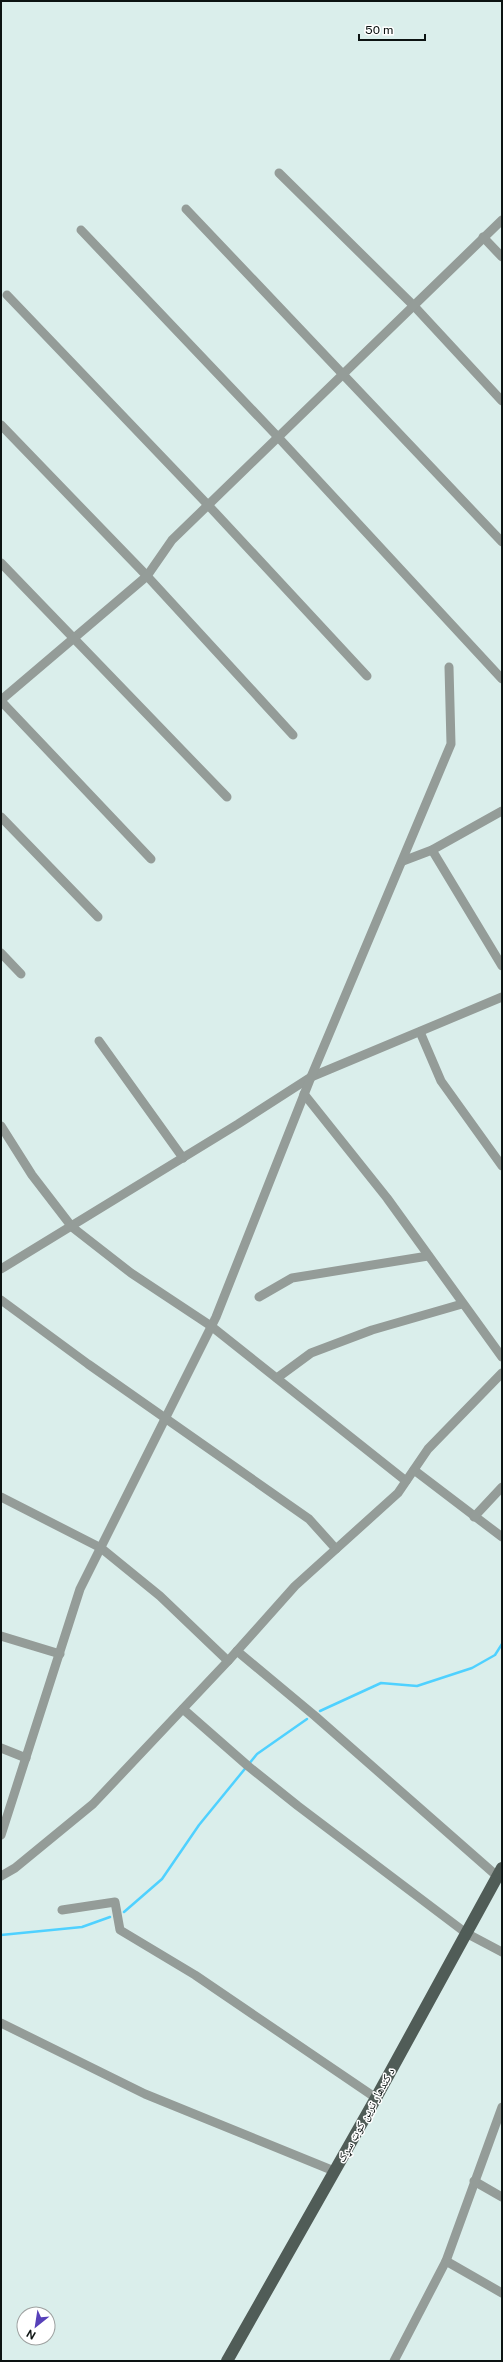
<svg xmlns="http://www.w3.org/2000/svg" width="503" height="2362" viewBox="0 0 503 2362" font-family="'Public Sans','Noto Naskh Arabic',sans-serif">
<rect width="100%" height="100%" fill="#daeeeb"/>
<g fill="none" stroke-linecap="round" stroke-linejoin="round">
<g stroke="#4fd1ff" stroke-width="2.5">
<polyline points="320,1711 381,1683 417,1686 472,1668 495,1655 502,1644"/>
<polyline points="124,1912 162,1879 199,1825 257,1754 307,1719"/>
<polyline points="1,1935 82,1927 110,1917"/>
</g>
<g stroke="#949c98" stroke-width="9">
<polyline points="279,173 414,306 502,401"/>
<polyline points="186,209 502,542"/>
<polyline points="81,230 277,436 502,679"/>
<polyline points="483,237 502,257"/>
<polyline points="7,295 208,505 367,676"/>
<polyline points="1,425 147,576 293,735"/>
<polyline points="1,563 227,797"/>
<polyline points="1,700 147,576 172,540 502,220"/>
<polyline points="1,701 151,859"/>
<polyline points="1,817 98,917"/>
<polyline points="432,850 502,966"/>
<polyline points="403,861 432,850 502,811"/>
<polyline points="1,953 21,974"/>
<polyline points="420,1032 441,1081 502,1166"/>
<polyline points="99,1041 183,1158"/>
<polyline points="304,1094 387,1198 502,1357"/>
<polyline points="1,1126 32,1175 72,1227 131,1273 211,1326 406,1481"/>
<polyline points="1,1269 238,1124 311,1077 502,997"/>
<polyline points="259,1297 292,1278 428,1256"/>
<polyline points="1,1300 88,1364 309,1519 336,1549"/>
<polyline points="277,1378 311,1353 372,1330 462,1304"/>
<polyline points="414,1470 502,1537"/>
<polyline points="1,1497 101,1548 160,1596 228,1661"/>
<polyline points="474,1517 502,1487"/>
<polyline points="1,1636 60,1654"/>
<polyline points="237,1651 315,1716 497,1876"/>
<polyline points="183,1709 248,1766 298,1806 466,1933 502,1952"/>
<polyline points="1,1748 26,1758"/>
<polyline points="1,1835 80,1589 216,1317 311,1077 451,744 449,667"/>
<polyline points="1,1876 15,1868 93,1804 228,1661 295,1586 398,1493 428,1449 502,1373"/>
<polyline points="62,1910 115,1902 120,1930 195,1975 376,2098"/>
<polyline points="1,2023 145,2094 334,2171"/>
<polyline points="474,2181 502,2197"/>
<polyline points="446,2261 502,2293"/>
<polyline points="394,2361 446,2261 502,2107"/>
</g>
<polyline stroke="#505c57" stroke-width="12" points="227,2361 376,2098 502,1868"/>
</g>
<g text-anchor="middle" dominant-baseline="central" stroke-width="3" stroke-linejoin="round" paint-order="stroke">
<g font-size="12" fill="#0c1312" stroke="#fff">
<text transform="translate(366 2115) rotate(-61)">د کندهار ترين کوټ سړک</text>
</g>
</g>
<rect width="503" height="2362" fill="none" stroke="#0c1312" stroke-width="4"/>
<g transform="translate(36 2326) rotate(210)"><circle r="19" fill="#ffffff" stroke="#9ea1a0"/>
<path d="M0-3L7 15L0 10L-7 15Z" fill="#5741b9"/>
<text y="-6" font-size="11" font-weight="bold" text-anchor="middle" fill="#0c1312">N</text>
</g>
<path d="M359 34v6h66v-6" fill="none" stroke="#0c1312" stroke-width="2"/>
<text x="365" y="34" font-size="12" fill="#0c1312" stroke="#ffffff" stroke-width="3" paint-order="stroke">50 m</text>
</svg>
